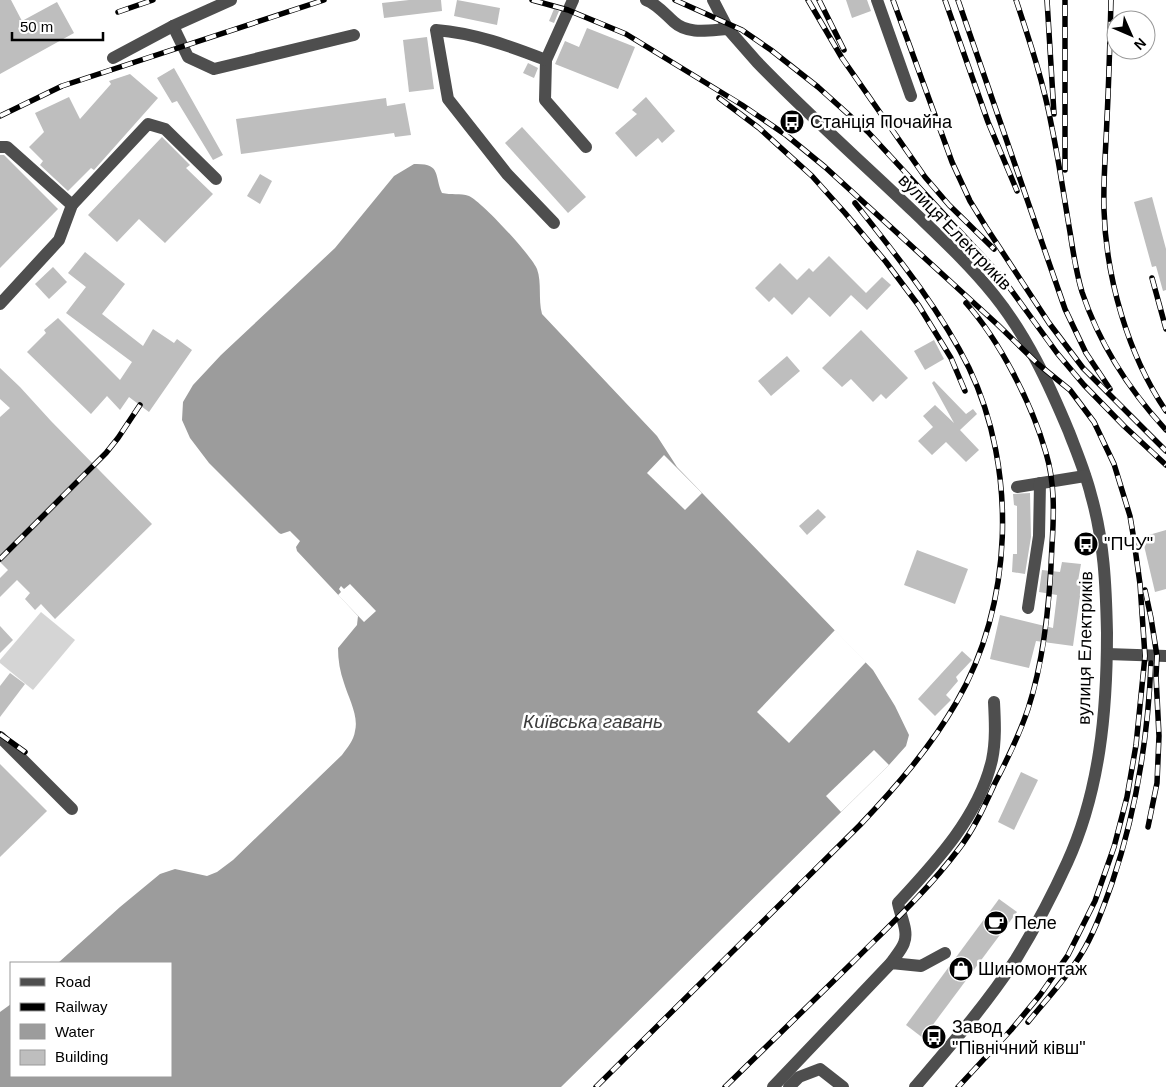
<svg xmlns="http://www.w3.org/2000/svg" width="1166" height="1087" viewBox="0 0 1166 1087" font-family="Helvetica,sans-serif">
<rect width="100%" height="100%" fill="#fff"/>
<polygon fill="#d5d5d5" points="41,612 75,640 33,690 0,663 0,660"/>
<path fill="#9c9c9c" d="M414,164C442,163 434,176 442,193C451,195 460,193 469,196C481,201 532,256 537,269C542,283 538,299 542,314L657,436L677,467L873,670L895,706L909,735L906,746L889,765L561,1087H0V1012L11,1004V1076H171V963H58L120,907L160,874L175,869L207,876L217,872L233,860L342,755C347,748 354,740 355,731C359,716 348,697 344,683C340,672 338,660 338,648L357,625L358,616L297,551L296,547L300,541L290,531L281,534L279,533L209,463L190,438L182,420L183,402L193,385L221,355L335,248L394,176Z"/>
<g fill="#fff">
<polygon points="664,455 702,493 685,510 647,473"/>
<polygon points="350,584 376,611 364,622 338,595 341,592 339,589 341,586 344,589"/>
<polygon points="835,630 866,662 789,743 757,712"/>
<polygon points="874,750 889,765 841,812 826,796"/>
</g>
<g fill="#bebebe">
<polygon points="0,0 11,0 22,21 57,2 74,33 0,74"/>
<polygon points="409,0 441,0 442,11 384,18 382,3"/>
<polygon points="457,0 500,8 497,25 454,16"/>
<polygon points="846,0 867,0 871,11 852,18"/>
<polygon points="554,9 559,11 554,23 549,21"/>
<polygon points="587,28 635,47 618,89 555,64 565,41 579,47"/>
<polygon points="427,37 434,89 409,92 403,40"/>
<polygon points="528,63 538,68 534,78 523,73"/>
<polygon points="174,68 223,155 213,160 177,101 172,103 157,78"/>
<polygon points="130,74 158,98 94,170 91,168 68,191 40,165 43,161 29,147 44,132 35,113 69,97 80,119 111,84 109,81"/>
<polygon points="646,97 675,131 662,143 658,138 636,157 615,133 637,114 632,110"/>
<polygon points="386,98 387,106 405,103 411,135 395,137 394,133 241,154 236,119"/>
<polygon points="522,127 586,197 568,213 505,143"/>
<polygon points="162,137 190,165 186,168 213,194 165,243 139,219 117,242 88,215"/>
<polygon points="0,155 4,155 58,209 0,268"/>
<polygon points="260,174 272,181 260,204 247,196"/>
<polygon points="1152,197 1166,249 1166,290 1163,291 1156,266 1152,267 1134,202"/>
<polygon points="85,252 125,284 102,314 143,346 153,329 174,343 177,339 192,350 149,412 129,397 120,410 107,396 91,414 27,352 46,333 44,330 58,318 120,380 132,362 66,313 86,287 68,273"/>
<polygon points="829,256 866,293 882,277 891,285 867,310 851,295 830,317 809,297 792,315 774,297 769,302 755,288 780,263 797,280 809,268 813,272"/>
<polygon points="53,267 67,282 49,299 35,284"/>
<polygon points="861,330 908,378 886,399 881,394 873,402 851,379 842,387 822,368"/>
<polygon points="934,340 944,359 925,370 914,351"/>
<polygon points="787,356 800,371 771,396 758,381"/>
<polygon points="0,368 20,387 51,421 152,524 55,619 41,604 35,610 25,599 30,593 17,580 0,597 0,578 8,570 0,562 0,417 10,408 0,399"/>
<polygon points="934,381 966,414 973,409 977,414 960,430 979,450 966,462 946,442 932,455 918,441 933,427 923,416 935,405 954,423 932,383"/>
<polygon points="1030,493 1031,537 1025,574 1012,572 1013,554 1017,554 1017,506 1014,505 1013,494"/>
<polygon points="818,509 826,517 807,535 799,526"/>
<polygon points="1166,530 1166,589 1155,592 1142,537"/>
<polygon points="917,550 968,569 955,604 904,585"/>
<polygon points="1062,562 1081,564 1078,581 1082,582 1073,646 1036,641 1029,668 990,659 1000,615 1053,628 1057,595 1039,592 1042,570 1060,572"/>
<polygon points="0,626 13,640 0,653"/>
<polygon points="962,651 972,660 956,677 958,681 946,695 951,700 935,716 918,699"/>
<polygon points="10,673 25,684 0,717 0,686"/>
<polygon points="0,764 47,811 0,857"/>
<polygon points="1021,772 1038,780 1014,830 998,822"/>
<polygon points="999,899 1017,912 923,1038 906,1025"/>
</g>
<g fill="none" stroke-linecap="round" stroke-linejoin="round">
<g stroke="#4e4e4e" stroke-width="12">
<polyline points="573,0 546,60 545,100 586,147"/>
<path d="M646,0C657,4 665,14 674,22C688,35 710,30 728,29"/>
<path d="M713,0L728,29L757,62C807,114 862,162 914,212C942,239 970,265 994,295C1027,336 1049,384 1069,432C1077,453 1086,474 1091,495C1104,540 1106,586 1107,633C1107,711 1100,791 1067,863C1052,896 1035,928 1016,959C986,1005 950,1046 915,1087"/>
<polyline points="877,0 911,96"/>
<polyline points="173,26 188,57 214,69 354,35"/>
<polyline points="113,58 173,26 231,0"/>
<path d="M546,60C510,46 474,33 436,30L448,99L507,174L554,223"/>
<polyline points="0,147 7,147 72,205 59,240 0,304"/>
<polyline points="72,205 148,124 165,129 216,179"/>
<polyline points="1017,487 1085,476"/>
<polyline points="1028,608 1039,536 1040,483"/>
<polyline points="1107,654 1166,656"/>
<polyline points="0,737 72,809"/>
<path d="M891,963C895,957 902,949 904,943C909,931 900,915 898,903C936,862 979,816 992,760C996,741 995,721 994,702"/>
<polyline points="773,1087 891,963 921,966 945,953"/>
<polyline points="789,1087 799,1077 820,1069 843,1087"/>
</g>
<defs>
<g id="rail">
<polyline points="532,0 568,10 626,34 742,105 786,135 825,167 998,325 1038,364 1070,390 1094,422 1114,464 1130,516 1133,534 1140,584 1145,656 1136,745 1127,797 1114,847 1095,901 1068,955 1040,995 1011,1030 958,1087"/>
<polyline points="675,0 742,30 771,50 818,87 868,132 1001,276 1057,353 1084,385 1124,426 1166,465"/>
<polyline points="808,0 842,58 925,177 949,205 994,249"/>
<polyline points="819,0 844,50"/>
<polyline points="893,0 952,162 970,201 986,227 1049,323 1083,368 1166,451"/>
<polyline points="945,0 988,122 1017,191"/>
<polyline points="958,0 1065,309 1086,353 1110,389"/>
<path d="M1016,0C1030,42 1044,84 1052,128C1059,162 1064,197 1070,232C1073,252 1076,272 1082,292C1099,343 1130,391 1166,430"/>
<polyline points="1047,0 1054,114"/>
<path d="M1111,0C1110,39 1109,79 1107,118C1106,148 1103,179 1104,210C1106,278 1128,355 1166,411"/>
<polyline points="118,12 153,0"/>
<polyline points="719,98 759,128 812,176 845,213 886,262 919,306 951,358 965,391"/>
<polyline points="0,116 62,86 324,0"/>
<polyline points="1065,170 1065,0"/>
<polyline points="1152,278 1166,329"/>
<polyline points="0,559 106,453 118,438 140,405"/>
<polyline points="1145,590 1151,618 1157,656 1156,676 1159,736 1157,783 1148,827"/>
<polyline points="0,734 25,752"/>
<path d="M1028,1022C1045,1001 1065,980 1080,956C1094,934 1103,908 1112,883C1136,812 1148,738 1151,663"/>
<path d="M596,1087L860,825C895,788 930,748 956,703C1013,606 1018,470 969,368C940,309 896,255 855,203"/>
<path d="M725,1087C768,1045 811,1003 854,961C890,925 927,891 958,850C973,831 984,807 994,785C1007,760 1019,736 1028,709C1045,657 1050,599 1052,545C1054,514 1055,483 1046,453C1032,404 1000,341 966,303"/>
</g>
</defs>
<use href="#rail" stroke="#000" stroke-width="5.5"/>
<use href="#rail" stroke="#fff" stroke-width="4" stroke-dasharray="11" stroke-linecap="butt"/>
</g>
<defs>
<symbol id="bus-disc" viewBox="-11 -11 22 22"><circle r="9.5" fill="#000" stroke="#fff"/><path d="M-5-6H5V4H4V6H2V4H-2V6H-4V4H-5ZM-3.5-4V0h7V-4ZM-3.5 1.2v1.5H-2V1.2ZM2 1.2v1.5H3.5V1.2Z" fill="#fff"/></symbol>
<symbol id="cafe-disc" viewBox="-11 -11 22 22"><circle r="9.5" fill="#000" stroke="#fff"/><path d="M-5.5-4.5H6V0H3Q3 3.5 0 3.5H-2.5Q-5.5 3.5-5.5 0ZM3-3.2v2h1.7v-2ZM-6 4.5H4V6H-6Z" fill="#fff"/></symbol>
<symbol id="shop-disc" viewBox="-11 -11 22 22"><circle r="9.5" fill="#000" stroke="#fff"/><path d="M-5-2.5h2.3a2.7 3.5 0 0 1 5.4 0H5L5.5 6h-11ZM-1.5-2.5h3a1.5 2.3 0 0 0-3 0Z" fill="#fff"/></symbol>
</defs>
<g fill-rule="evenodd">
<use href="#bus-disc" x="778" y="108" width="28" height="28"/>
<use href="#bus-disc" x="1072" y="530" width="28" height="28"/>
<use href="#cafe-disc" x="982" y="909" width="28" height="28"/>
<use href="#shop-disc" x="947" y="955" width="28" height="28"/>
<use href="#bus-disc" x="920" y="1023" width="28" height="28"/>
</g>
<g text-anchor="middle" dominant-baseline="central" stroke-width="5" stroke-linejoin="round" paint-order="stroke">
<g font-size="18" fill="#000" stroke="#fff" text-anchor="start">
<text x="810" y="122">Станція Почайна</text>
<text x="1104" y="544">"ПЧУ"</text>
<text x="1014" y="923">Пеле</text>
<text x="978" y="969">Шиномонтаж</text>
<text x="952" y="1027">Завод<tspan x="952" dy="21">"Північний кiвш"</tspan></text>
</g>
<g font-size="18" fill="#000" stroke="#fff">
<text transform="translate(955 232) rotate(46)">вулиця Електриків</text>
<text transform="translate(1085 648) rotate(-89)">вулиця Електриків</text>
</g>
<g font-size="19" font-style="italic" fill="#3d3d3d" stroke="#fff">
<text x="593" y="721">Київська гавань</text>
</g>
</g>
<rect x="10" y="962" width="162" height="115" fill="#ffffff" stroke="#999999"/>
<rect x="20" y="978" width="25" height="8" fill="#4e4e4e" stroke="#999999"/>
<text x="55" y="987" font-size="15" fill="#000000">Road</text>
<rect x="20" y="1003" width="25" height="8" fill="#000000" stroke="#999999"/>
<text x="55" y="1012" font-size="15" fill="#000000">Railway</text>
<rect x="20" y="1024" width="25" height="15" fill="#9c9c9c" stroke="#999999"/>
<text x="55" y="1037" font-size="15" fill="#000000">Water</text>
<rect x="20" y="1050" width="25" height="15" fill="#bebebe" stroke="#999999"/>
<text x="55" y="1062" font-size="15" fill="#000000">Building</text>
<g transform="translate(1131 35) rotate(135)"><circle r="24" fill="#ffffff" stroke="#999999"/>
<path d="M0-4L9 19L0 12L-9 19Z" fill="#000000"/>
<text y="-8" font-size="14" font-weight="bold" text-anchor="middle" fill="#000000">N</text>
</g>
<path d="M12 32v8h91v-8" fill="none" stroke="#000000" stroke-width="2.5"/>
<text x="20" y="32" font-size="15" fill="#000000" stroke="#ffffff" stroke-width="4" paint-order="stroke">50 m</text>
</svg>
